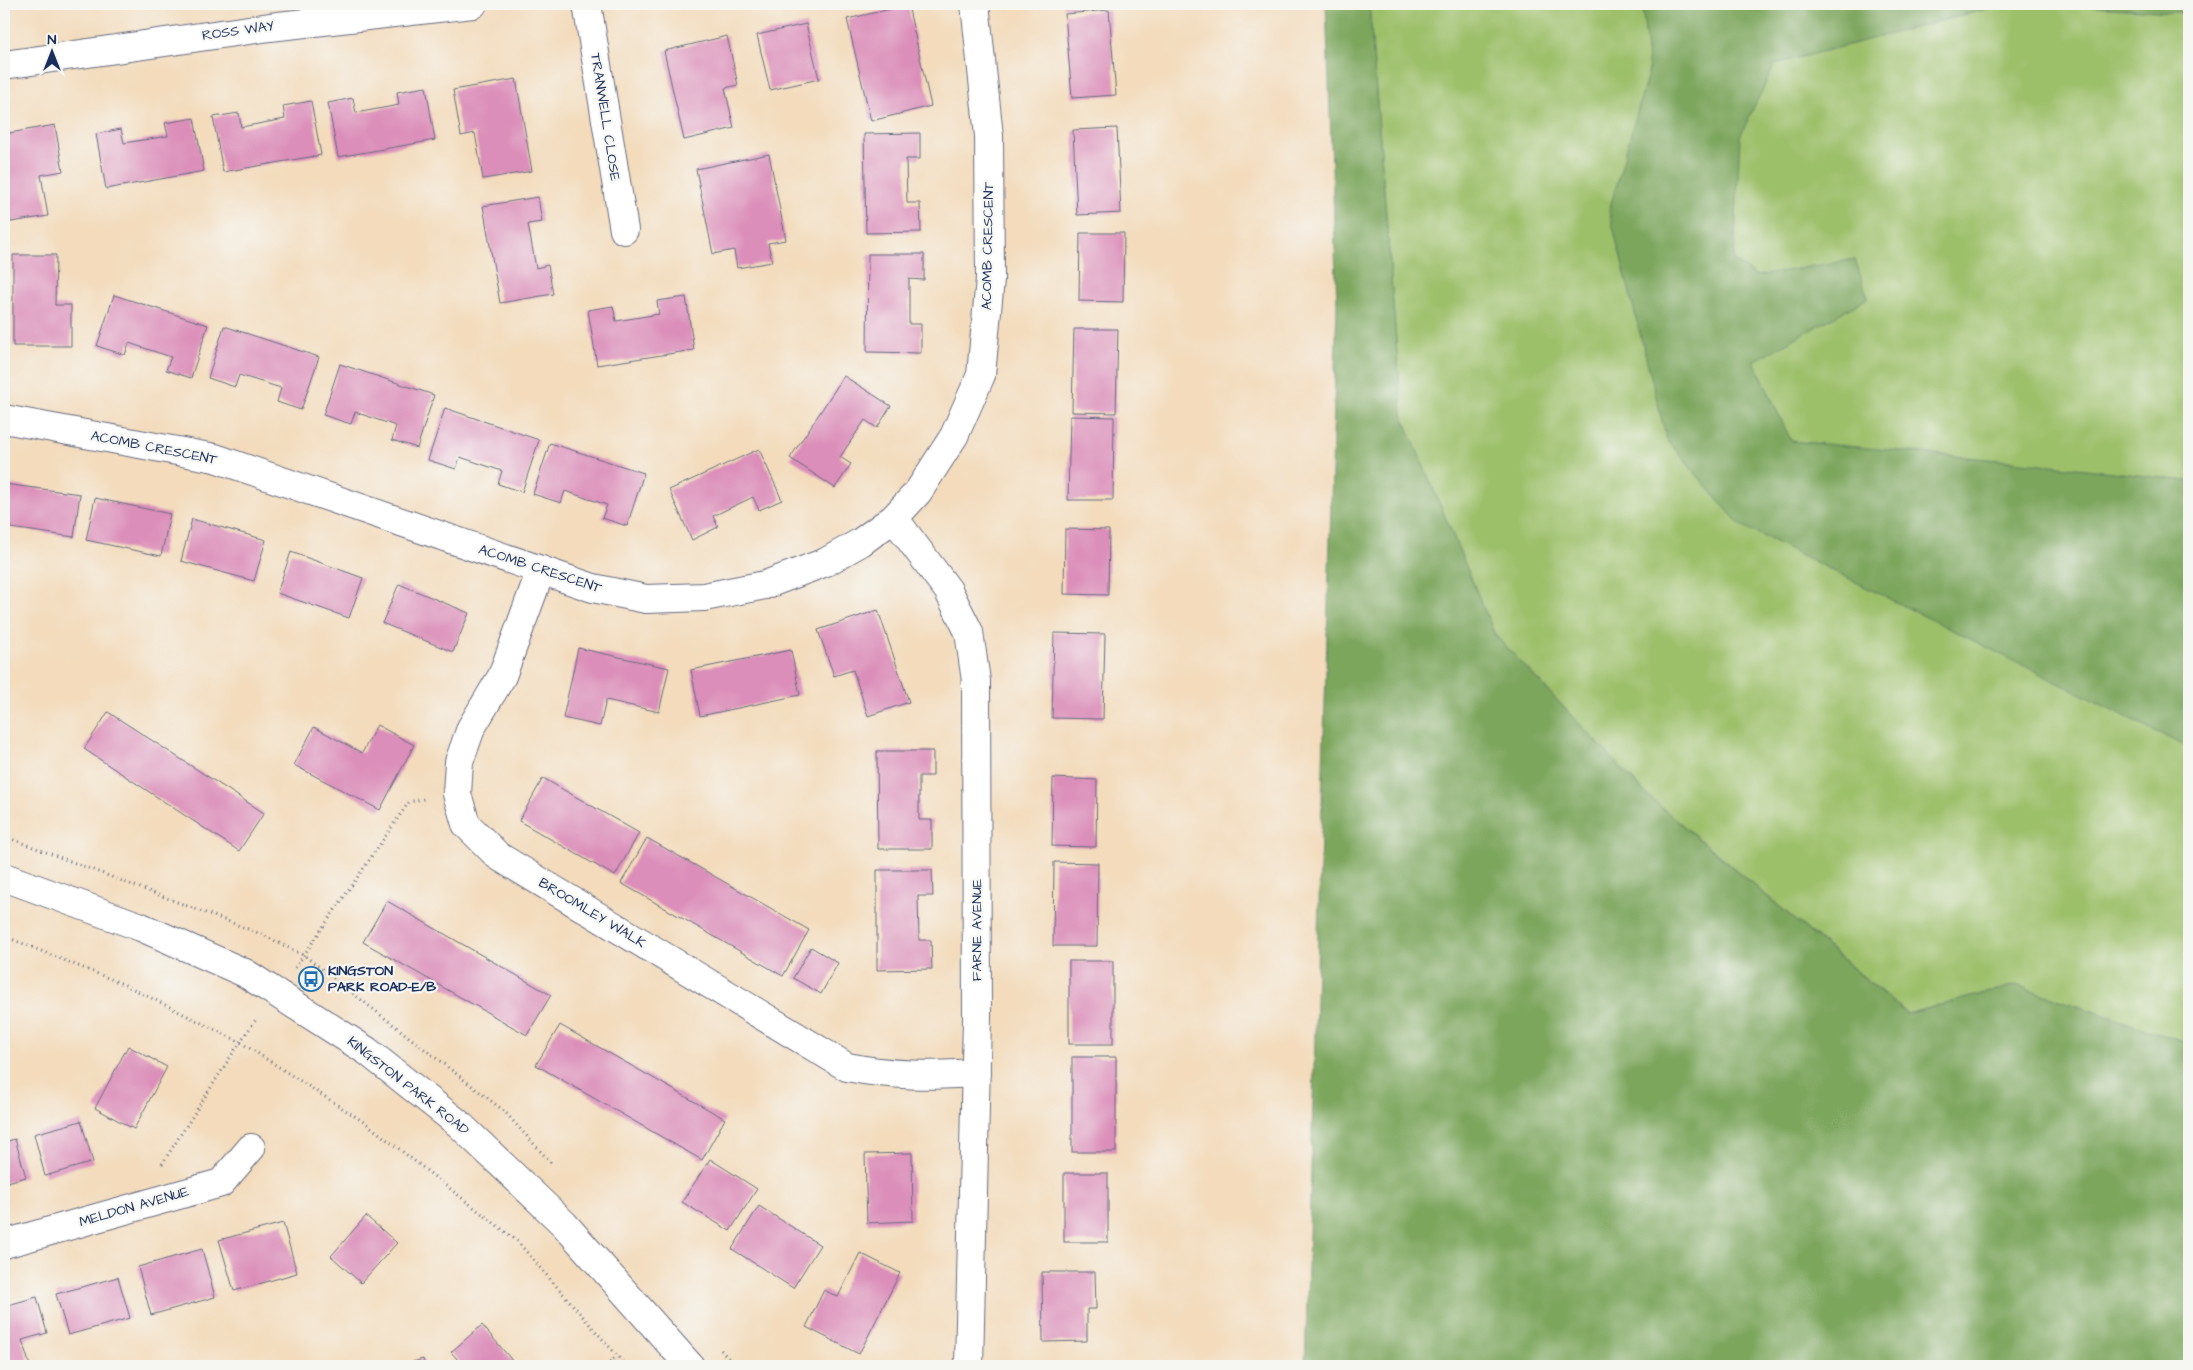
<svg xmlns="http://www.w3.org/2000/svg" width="2193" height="1370" viewBox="0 0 2193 1370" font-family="'Architects Daughter',sans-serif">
<rect width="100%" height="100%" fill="#f6f6f2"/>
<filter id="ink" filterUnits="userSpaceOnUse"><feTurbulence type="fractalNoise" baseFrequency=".02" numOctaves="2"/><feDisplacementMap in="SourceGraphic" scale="10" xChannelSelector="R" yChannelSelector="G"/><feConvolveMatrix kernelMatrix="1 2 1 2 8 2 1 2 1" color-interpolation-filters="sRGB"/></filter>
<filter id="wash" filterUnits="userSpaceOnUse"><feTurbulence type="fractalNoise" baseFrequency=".0096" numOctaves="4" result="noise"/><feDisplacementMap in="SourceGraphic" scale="20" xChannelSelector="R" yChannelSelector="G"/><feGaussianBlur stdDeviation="1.12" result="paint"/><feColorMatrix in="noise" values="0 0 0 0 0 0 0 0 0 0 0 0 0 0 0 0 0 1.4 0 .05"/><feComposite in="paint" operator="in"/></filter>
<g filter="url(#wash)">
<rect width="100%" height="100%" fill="#f3dbbc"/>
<polygon fill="#9cbf69" stroke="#5c7764" points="1369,4 2189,4 2189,1044 2016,985 1908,1014 1649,797 1495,635 1402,415"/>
<g fill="#7da65d" stroke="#4c6a5e">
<polygon points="1326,4 1369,4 1402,415 1495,635 1649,797 1907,1014 2016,985 2189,1044 2189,1366 1305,1366 1337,304"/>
<polygon points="1642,4 2006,4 1775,64 1740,136 1734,261 1756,276 1855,259 1868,298 1754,361 1791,441 2042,464 2189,481 2189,748 1739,524 1667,440 1609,211 1649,70"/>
<polygon points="2048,4 2189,4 2189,13"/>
</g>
<g id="blocks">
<g fill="#db8eb9">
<polygon points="1063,4 1086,4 1086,5 1064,8"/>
<polygon points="908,5 931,106 871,121 847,19"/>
<polygon points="1109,10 1116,95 1072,98 1065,14"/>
<polygon points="806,24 819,79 770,90 757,35"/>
<polygon points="727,36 738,85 725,88 734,128 684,140 664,51"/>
<polygon points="516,79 532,171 483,179 475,133 461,136 453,90"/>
<polygon points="426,87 435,140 338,157 328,103 353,98 356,113 399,105 397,92"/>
<polygon points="311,101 321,155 223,172 213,117 239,113 241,127 285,119 283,106"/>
<polygon points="194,118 204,171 106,189 96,134 121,129 124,143 168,136 165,123"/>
<polygon points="55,125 63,171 41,175 48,216 5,223 4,134"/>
<polygon points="1117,128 1121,213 1077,215 1073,130"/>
<polygon points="920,133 920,159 906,159 907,203 920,203 921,232 866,233 864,134"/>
<polygon points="769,154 786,240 768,243 772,262 737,268 734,250 713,254 696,169"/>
<polygon points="538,197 542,222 528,224 536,268 548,265 553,294 500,303 483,206"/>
<polygon points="1080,233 1124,233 1123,302 1079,301"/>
<polygon points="868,254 924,254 924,280 909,279 909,324 921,324 921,353 867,352"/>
<polygon points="13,255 56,255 55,305 71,305 71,346 13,346"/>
<polygon points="114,295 208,325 191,378 166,370 171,357 129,343 125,355 97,346"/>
<polygon points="686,297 694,350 597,365 588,310 613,306 616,321 659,314 657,301"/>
<polygon points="224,326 319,357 301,410 277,402 281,388 239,375 235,387 208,378"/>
<polygon points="1074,329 1118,329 1116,413 1072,412"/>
<polygon points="340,364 434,395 417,448 392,440 396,426 355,412 351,424 323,415"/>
<polygon points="844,376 891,406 877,428 865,420 840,457 851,464 835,488 790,458"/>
<polygon points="445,408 539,440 522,492 498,484 502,471 460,457 456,469 428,460"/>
<polygon points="1070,416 1114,417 1113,500 1068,500"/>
<polygon points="550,443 644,473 627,526 602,518 607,505 565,491 561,503 533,494"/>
<polygon points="759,449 782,500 759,510 753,497 713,516 718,527 692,540 669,490"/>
<polygon points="4,484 80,494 74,537 4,527"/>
<polygon points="95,498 170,514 161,556 86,540"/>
<polygon points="192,519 266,540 254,581 181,561"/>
<polygon points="1065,529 1109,530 1108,595 1064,594"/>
<polygon points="291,552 363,578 349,618 277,593"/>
<polygon points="399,584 469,613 453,652 382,623"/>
<polygon points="878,610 909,702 868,716 853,670 834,676 818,630"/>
<polygon points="1054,633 1105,634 1103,719 1052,718"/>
<polygon points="578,648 669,668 659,712 606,700 600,726 563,718"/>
<polygon points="791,650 800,695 700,716 691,670"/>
<polygon points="108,712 264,813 239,851 84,749"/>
<polygon points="377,725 414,745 380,810 294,765 314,727 362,753"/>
<polygon points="877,751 933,751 933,776 919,776 919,820 932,820 932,849 878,849"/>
<polygon points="543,778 639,833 615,876 519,821"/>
<polygon points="1053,778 1097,780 1096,847 1052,846"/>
<polygon points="647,838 809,930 783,976 621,883"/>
<polygon points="1054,862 1098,863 1097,946 1053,946"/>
<polygon points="877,870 932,870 933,896 918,896 919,940 931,940 932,969 877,970"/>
<polygon points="387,901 551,995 527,1035 363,942"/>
<polygon points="811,947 838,963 821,994 793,978"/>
<rect x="1069" y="961" width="44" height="83"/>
<polygon points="560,1025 725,1119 702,1160 536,1065"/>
<polygon points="128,1046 167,1067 134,1129 95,1108"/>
<rect x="1072" y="1057" width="44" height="95"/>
<polygon points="81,1121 93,1162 45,1176 34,1134"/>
<polygon points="15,1139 26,1177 4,1183 4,1142"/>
<polygon points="912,1153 913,1221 867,1223 865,1154"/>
<polygon points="710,1159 757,1189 730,1231 682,1202"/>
<rect x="1064" y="1173" width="44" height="69"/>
<polygon points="759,1206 820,1245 793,1288 732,1249"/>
<polygon points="366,1216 397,1243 361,1283 331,1256"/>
<polygon points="283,1223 297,1273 234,1291 219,1240"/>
<polygon points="202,1249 215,1297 151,1315 138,1267"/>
<polygon points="860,1253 900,1273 859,1354 806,1327 824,1290 838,1297"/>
<polygon points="1042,1272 1095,1272 1096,1309 1087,1309 1087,1341 1043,1342"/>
<polygon points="118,1277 130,1318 68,1335 56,1294"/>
<polygon points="37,1297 47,1333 22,1340 30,1366 4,1366 4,1306"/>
<polygon points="482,1325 515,1364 512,1366 463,1366 451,1352"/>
<polygon points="423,1359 425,1366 398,1366"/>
</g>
</g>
</g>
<g filter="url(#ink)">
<use href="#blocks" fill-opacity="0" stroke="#676b7f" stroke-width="1"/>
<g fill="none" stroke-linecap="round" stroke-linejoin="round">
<defs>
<g id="minor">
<polyline points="587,4 624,230"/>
<polyline points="4,65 270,27 473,4"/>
<polyline points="4,419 215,458 593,588 646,599 704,597 765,585 826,562 861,542 894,518 918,492 954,436 981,375 990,279 989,136 975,4"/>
<polyline points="894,518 948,590 969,632 976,681 977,1018 969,1366"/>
<path d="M541,570L502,676L471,728L459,762L457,794L466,824L498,856L847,1067C893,1076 929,1076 976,1073"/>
<polyline points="4,877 141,927 245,973 367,1051 459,1124 564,1224 690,1366"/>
<polyline points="4,1244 221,1183 251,1148"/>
</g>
</defs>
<use href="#minor" stroke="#676b7f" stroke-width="30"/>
<g stroke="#676b7f" stroke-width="3" stroke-dasharray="1 4" stroke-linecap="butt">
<polyline points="4,836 261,934 305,956 504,1111 552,1164"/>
<polyline points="4,936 123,984 240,1042 367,1124 517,1241 626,1366"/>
<polyline points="295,968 409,802 424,799"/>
<polyline points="162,1164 240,1042 257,1018"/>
<polyline points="721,1350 735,1366"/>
<polyline points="606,1366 617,1356"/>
</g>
<use href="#minor" stroke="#fff" stroke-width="28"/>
</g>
</g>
<defs>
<symbol id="bus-ring" viewBox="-11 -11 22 22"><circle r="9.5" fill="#f6f6f2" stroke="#1f6fb2" stroke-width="1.5"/><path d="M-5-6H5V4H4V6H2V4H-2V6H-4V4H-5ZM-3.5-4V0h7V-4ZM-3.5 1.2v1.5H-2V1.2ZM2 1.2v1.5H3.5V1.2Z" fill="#1f6fb2"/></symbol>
</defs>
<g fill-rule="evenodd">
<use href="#bus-ring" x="297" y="965" width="28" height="28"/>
</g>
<g text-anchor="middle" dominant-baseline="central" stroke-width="4.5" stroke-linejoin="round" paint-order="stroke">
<g font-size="14" fill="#1b2f5e" stroke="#f6f6f2">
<text transform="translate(238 31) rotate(-8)">ROSS WAY</text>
<text transform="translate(605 117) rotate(81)">TRANWELL CLOSE</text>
<text transform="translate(988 246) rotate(-89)">ACOMB CRESCENT</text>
<text transform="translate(154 448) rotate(11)">ACOMB CRESCENT</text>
<text transform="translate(540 569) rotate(18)">ACOMB CRESCENT</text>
<text transform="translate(592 913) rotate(31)">BROOMLEY WALK</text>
<text transform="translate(977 930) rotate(-90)">FARNE AVENUE</text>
<text transform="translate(408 1086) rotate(38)">KINGSTON PARK ROAD</text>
<text transform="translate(134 1207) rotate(-16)">MELDON AVENUE</text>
</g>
<g font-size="14" font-weight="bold" fill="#1b2f5e" stroke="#f6f6f2" text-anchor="start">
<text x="328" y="971">KINGSTON<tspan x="328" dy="16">PARK ROAD-E/B</tspan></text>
</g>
</g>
<rect width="2193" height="1370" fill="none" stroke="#f6f6f2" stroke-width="20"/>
<g transform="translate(52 52)" stroke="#f6f6f2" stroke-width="4" paint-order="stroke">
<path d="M0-4L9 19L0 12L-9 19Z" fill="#1b2f5e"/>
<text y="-8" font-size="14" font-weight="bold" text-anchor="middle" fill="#1b2f5e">N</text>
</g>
</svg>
